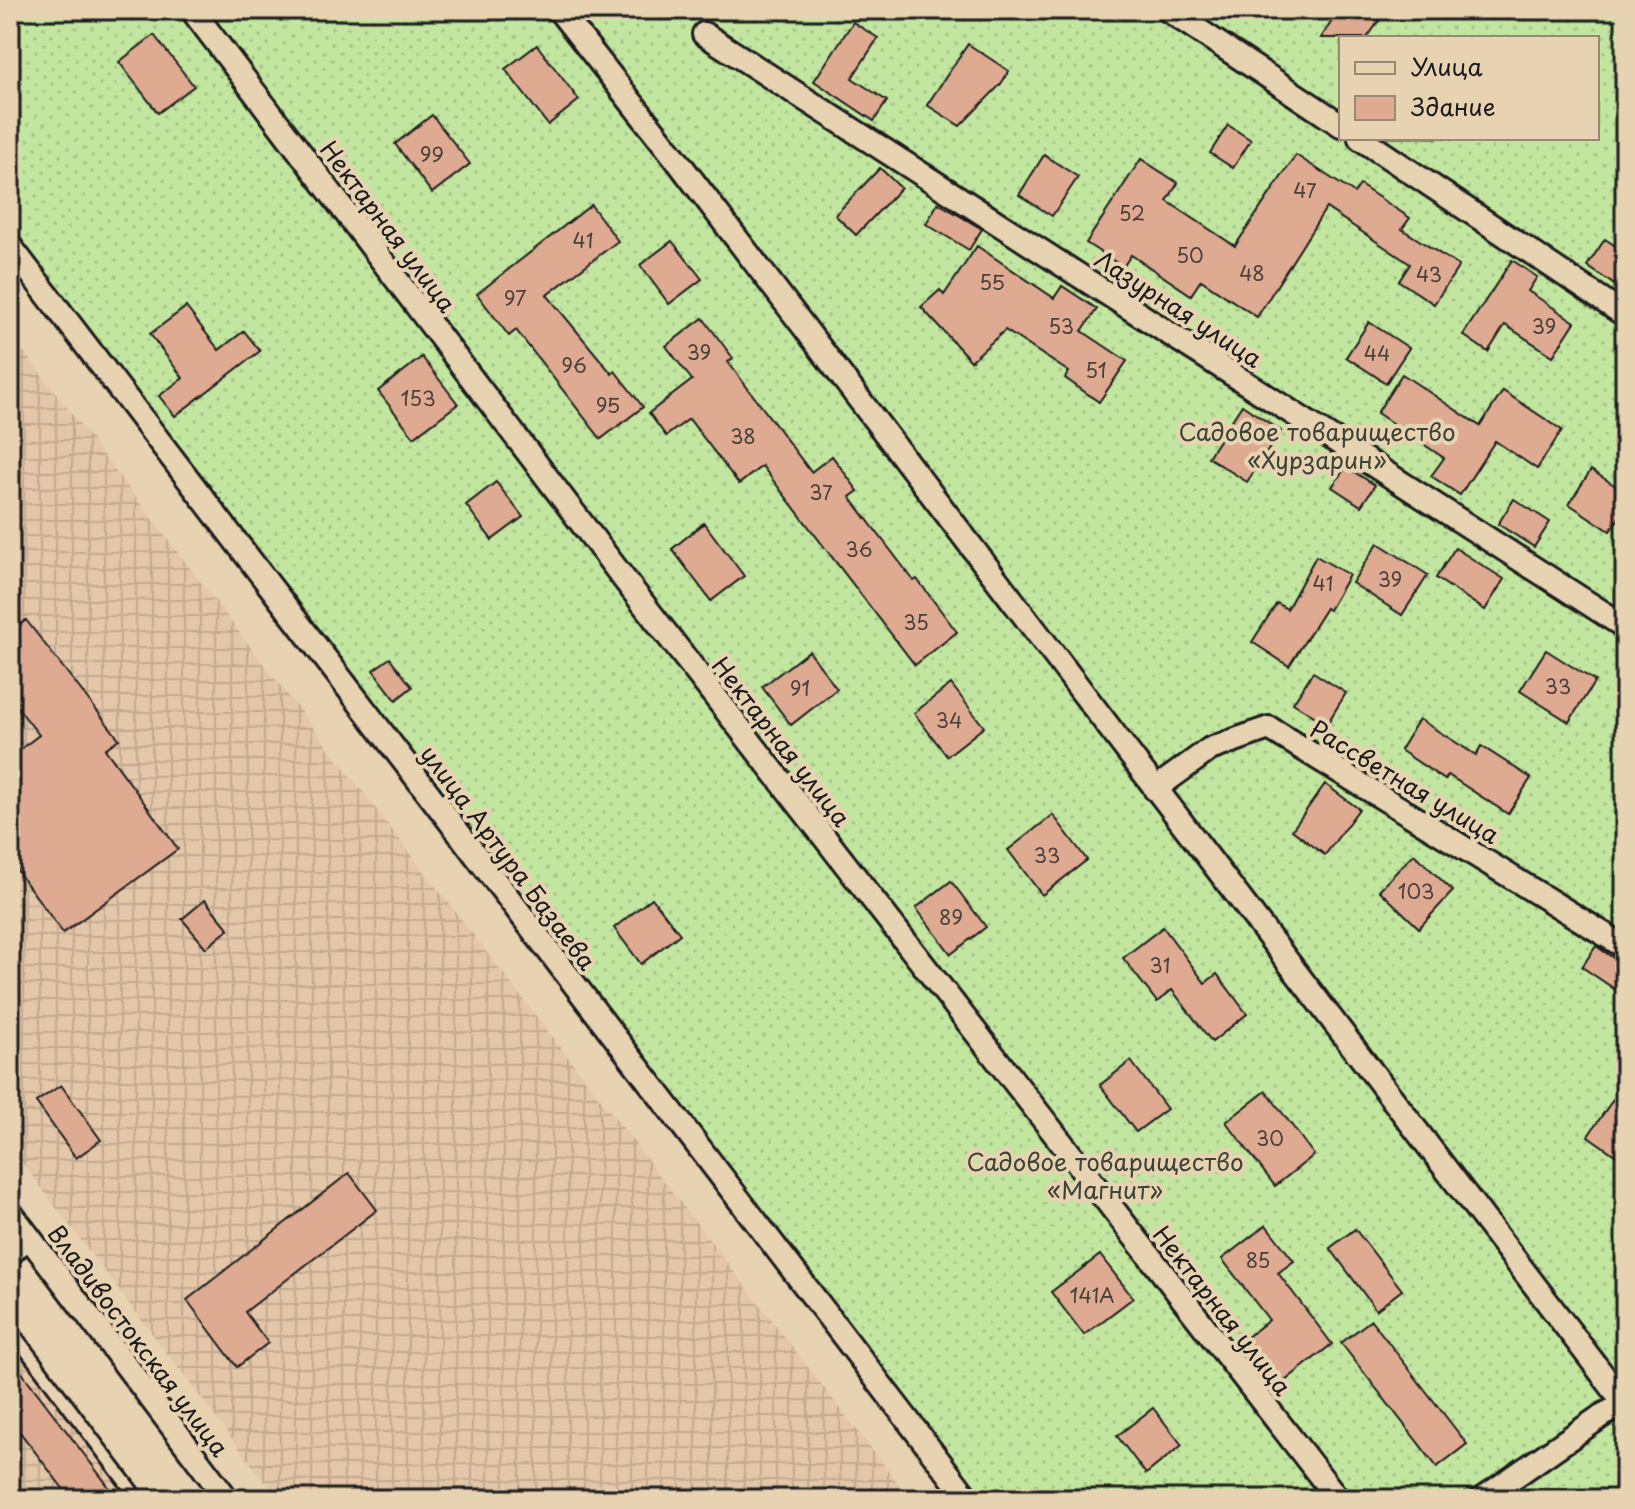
<svg xmlns="http://www.w3.org/2000/svg" width="1635" height="1509" viewBox="0 0 1635 1509" font-family="'Playpen Sans',sans-serif">
<defs>
<pattern id="industrial-grid" width="8" height="8" patternUnits="userSpaceOnUse" patternTransform="scale(2)"><rect width="8" height="8" fill="#e4c6a8"/><path d="M0 4h8M4 0v8" fill="none" stroke="#c3aa90"/></pattern>
<pattern id="grass-dots" width="8" height="8" patternUnits="userSpaceOnUse" patternTransform="scale(2)"><rect width="8" height="8" fill="#c2e6a0"/><path d="M2 2h.1M6 6h.1" fill="none" stroke="#a6c589" stroke-width="1.8" stroke-linecap="round"/></pattern>
</defs>
<rect width="100%" height="100%" fill="#e7d2b1"/>
<filter id="ink" filterUnits="userSpaceOnUse"><feTurbulence type="fractalNoise" baseFrequency=".0125" numOctaves="2"/><feDisplacementMap in="SourceGraphic" scale="16" xChannelSelector="R" yChannelSelector="G"/><feConvolveMatrix kernelMatrix="1 2 1 2 8 2 1 2 1" color-interpolation-filters="sRGB"/></filter>
<g filter="url(#ink)">
<g fill="url(#industrial-grid)">
<polygon points="10,334 272,675 910,1499 278,1499 10,1147"/>
<polygon points="10,1319 145,1499 10,1499"/>
</g>
<path fill="url(#grass-dots)" stroke="#6f815e" stroke-width="2" fill-rule="evenodd" d="M10,10H1625V1499H962L10,266ZM1341,38H1597V138H1341Z"/>
<g fill="#deab92" stroke="#1c1c1c" stroke-width="2">
<polygon points="1339,10 1368,10 1381,18 1367,38 1321,38"/>
<polygon points="853,22 878,38 852,78 887,101 874,121 814,81"/>
<polygon points="154,35 194,86 158,113 119,62"/>
<polygon points="968,44 1009,71 1001,84 960,126 927,105"/>
<polygon points="537,45 579,100 548,125 505,69"/>
<polygon points="432,115 470,164 432,193 395,144"/>
<polygon points="1228,125 1251,140 1233,168 1210,153"/>
<polygon points="1044,155 1078,177 1052,216 1019,195"/>
<polygon points="1296,155 1354,193 1360,185 1410,218 1402,229 1459,266 1434,304 1399,281 1410,264 1326,208 1257,317 1201,280 1191,295 1131,255 1123,267 1086,243 1141,159 1178,183 1167,201 1235,246"/>
<polygon points="880,168 901,188 856,235 835,215"/>
<polygon points="938,203 982,229 969,250 926,224"/>
<polygon points="591,205 618,241 547,295 612,374 615,371 643,407 601,439 516,330 509,336 477,294"/>
<polygon points="1605,239 1625,252 1625,292 1587,266"/>
<polygon points="672,241 702,279 669,304 640,265"/>
<polygon points="977,246 1054,298 1062,286 1097,309 1082,331 1127,361 1099,402 1065,378 1069,372 1005,330 971,361 921,307 940,290 944,295"/>
<polygon points="1512,260 1537,277 1528,291 1575,322 1553,356 1505,325 1488,352 1463,335"/>
<polygon points="186,307 219,350 244,331 260,351 175,416 159,396 183,378 150,334"/>
<polygon points="703,318 733,358 728,362 811,472 832,456 858,491 850,497 914,581 917,579 957,632 915,665 762,466 739,484 689,419 666,436 649,413 692,380 666,346"/>
<polygon points="1369,322 1409,348 1386,383 1346,357"/>
<polygon points="422,357 458,404 414,437 378,391"/>
<polygon points="1402,374 1480,426 1503,391 1562,430 1537,469 1495,441 1460,495 1431,476 1444,458 1377,413"/>
<polygon points="1242,405 1281,431 1247,482 1208,457"/>
<polygon points="1346,467 1375,485 1361,506 1332,487"/>
<polygon points="1591,470 1625,492 1625,509 1610,531 1569,504"/>
<polygon points="496,482 523,517 492,540 466,505"/>
<polygon points="1514,499 1550,522 1534,547 1498,524"/>
<polygon points="704,523 744,576 711,601 672,549"/>
<polygon points="1378,543 1428,575 1402,615 1352,583"/>
<polygon points="1455,548 1504,579 1485,610 1436,578"/>
<polygon points="1316,556 1349,575 1329,610 1326,608 1289,666 1252,642 1277,603 1287,609"/>
<polygon points="26,620 119,739 105,749 178,849 63,933 10,861 10,757 39,735 10,698 10,633"/>
<polygon points="1546,650 1595,681 1569,722 1520,691"/>
<polygon points="809,651 837,689 791,725 762,687"/>
<polygon points="390,658 412,687 396,700 373,670"/>
<polygon points="1313,672 1346,693 1327,724 1293,703"/>
<polygon points="951,684 984,727 947,756 914,713"/>
<polygon points="1419,719 1476,755 1481,746 1531,778 1508,814 1448,775 1445,780 1400,750"/>
<polygon points="1325,784 1359,809 1325,855 1292,830"/>
<polygon points="1053,815 1087,860 1042,895 1008,850"/>
<polygon points="1414,854 1453,891 1419,928 1379,890"/>
<polygon points="951,881 986,927 951,954 916,908"/>
<polygon points="652,898 680,934 641,964 614,928"/>
<polygon points="205,900 229,929 206,948 182,919"/>
<polygon points="1163,927 1205,983 1217,974 1247,1014 1212,1042 1172,990 1157,1002 1123,958"/>
<polygon points="1596,946 1625,966 1625,996 1582,967"/>
<polygon points="1131,1061 1167,1109 1136,1132 1100,1085"/>
<polygon points="1625,1082 1625,1162 1588,1136"/>
<polygon points="61,1085 101,1140 76,1158 36,1102"/>
<polygon points="1266,1091 1314,1155 1275,1186 1226,1122"/>
<polygon points="349,1173 377,1210 245,1312 268,1343 237,1367 187,1300"/>
<polygon points="1266,1225 1294,1261 1278,1273 1332,1344 1281,1384 1246,1338 1269,1320 1222,1259"/>
<polygon points="1355,1229 1402,1290 1376,1310 1330,1248"/>
<polygon points="1100,1255 1133,1298 1084,1335 1051,1292"/>
<polygon points="1371,1320 1467,1444 1437,1467 1341,1343"/>
<polygon points="10,1357 118,1499 71,1499 10,1419"/>
<polygon points="1153,1408 1182,1445 1146,1474 1117,1436"/>
</g>
<g fill="none" stroke-linecap="round" stroke-linejoin="round">
<defs>
<g id="lane">
<polyline points="10,1262 31,1240"/>
<polyline points="10,1329 138,1499"/>
</g>
<g id="street">
<polyline points="192,10 624,579 1338,1499"/>
<polyline points="559,10 676,159 1625,1404"/>
<polyline points="1168,10 1341,125"/>
<polyline points="704,34 1625,627"/>
<polyline points="1360,138 1625,315"/>
<polyline points="10,246 968,1499"/>
<polyline points="1155,789 1210,749 1269,728 1625,947"/>
<polyline points="10,1212 227,1499"/>
<polyline points="1482,1499 1603,1415 1625,1404"/>
</g>
</defs>
<use href="#lane" stroke="#1c1c1c" stroke-width="17"/>
<use href="#street" stroke="#1c1c1c" stroke-width="28"/>
<use href="#lane" stroke="#e7d2b1" stroke-width="11"/>
<use href="#street" stroke="#e7d2b1" stroke-width="22"/>
</g>
</g>
<g text-anchor="middle" dominant-baseline="central" stroke-width="8" stroke-linejoin="round" paint-order="stroke">
<g font-size="20" fill="#4c403a">
<text x="432" y="154">99</text>
<text x="1305" y="190">47</text>
<text x="1132" y="213">52</text>
<text x="583" y="240">41</text>
<text x="1190" y="255">50</text>
<text x="1252" y="273">48</text>
<text x="1429" y="274">43</text>
<text x="992" y="282">55</text>
<text x="515" y="298">97</text>
<text x="1061" y="326">53</text>
<text x="1544" y="326">39</text>
<text x="699" y="352">39</text>
<text x="1377" y="353">44</text>
<text x="574" y="365">96</text>
<text x="1096" y="370">51</text>
<text x="418" y="398">153</text>
<text x="608" y="405">95</text>
<text x="743" y="436">38</text>
<text x="821" y="492">37</text>
<text x="859" y="549">36</text>
<text x="1390" y="579">39</text>
<text x="1323" y="583">41</text>
<text x="916" y="622">35</text>
<text x="1558" y="686">33</text>
<text x="800" y="688">91</text>
<text x="949" y="720">34</text>
<text x="1047" y="855">33</text>
<text x="1416" y="891">103</text>
<text x="951" y="917">89</text>
<text x="1160" y="965">31</text>
<text x="1270" y="1138">30</text>
<text x="1258" y="1260">85</text>
<text x="1092" y="1295">141А</text>
</g>
<g font-size="24" fill="#1c1c1c" stroke="#e7d2b1">
<text transform="translate(389 226) rotate(53)">Нектарная улица</text>
<text transform="translate(1179 308) rotate(33)">Лазурная улица</text>
<text transform="translate(782 741) rotate(52)">Нектарная улица</text>
<text transform="translate(1405 781) rotate(31)">Рассветная улица</text>
<text transform="translate(509 857) rotate(53)">улица Артура Базаева</text>
<text transform="translate(1223 1310) rotate(52)">Нектарная улица</text>
<text transform="translate(139 1340) rotate(53)">Владивостокская улица</text>
</g>
<g font-size="24" fill="#3d4436" stroke="#e7d2b1">
<text x="1317" y="431">Садовое товарищество<tspan x="1317" dy="28">«Хурзарин»</tspan></text>
<text x="1105" y="1161">Садовое товарищество<tspan x="1105" dy="28">«Магнит»</tspan></text>
</g>
</g>
<rect width="1635" height="1509" fill="none" stroke="#e7d2b1" stroke-width="40"/>
<rect x="20" y="20" width="1595" height="1469" fill="none" stroke="#1c1c1c" stroke-width="3" filter="url(#ink)"/>
<rect x="1339" y="36" width="260" height="104" fill="#e7d2b1" stroke="#968975" stroke-width="2"/>
<rect x="1355" y="62" width="40" height="12" fill="#e7d2b1" stroke="#968975" stroke-width="2"/>
<text x="1411" y="76" font-size="24" fill="#1c1c1c">Улица</text>
<rect x="1355" y="96" width="40" height="24" fill="#deab92" stroke="#968975" stroke-width="2"/>
<text x="1411" y="116" font-size="24" fill="#1c1c1c">Здание</text>
</svg>
